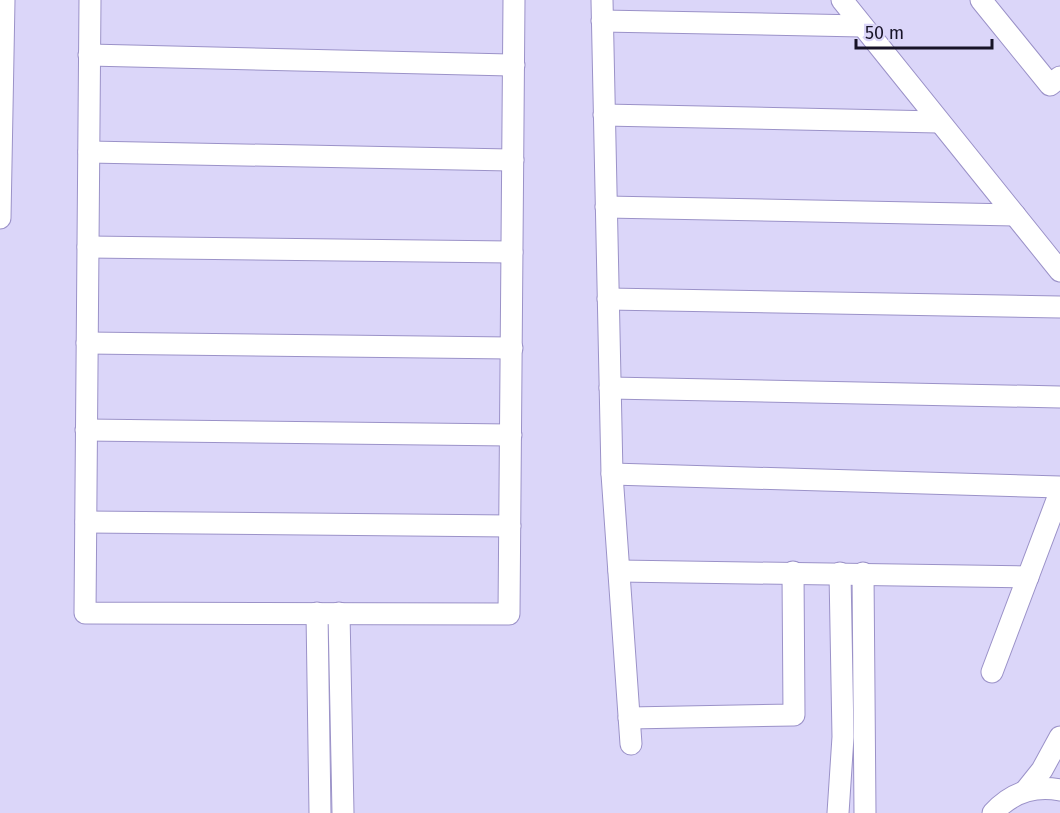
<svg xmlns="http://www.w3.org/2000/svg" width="1060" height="813" viewBox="0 0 1060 813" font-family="'Fira Sans',sans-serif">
<rect width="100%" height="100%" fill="#dbd6f9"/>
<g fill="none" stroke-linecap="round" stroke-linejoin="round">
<defs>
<g id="minor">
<polyline points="90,0 85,613 509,614 514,0"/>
<polyline points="602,0 612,474 631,744"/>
<polyline points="842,0 1060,271"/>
<polyline points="981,0 1050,85 1060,77"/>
<polyline points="602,21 862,26"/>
<polyline points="89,55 514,65"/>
<polyline points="604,115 938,122"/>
<polyline points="89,152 513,160"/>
<polyline points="606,207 1015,215"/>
<polyline points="0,218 4,0"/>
<polyline points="88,247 512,252"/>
<polyline points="608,299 1060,307"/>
<polyline points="87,343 512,348"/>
<polyline points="610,388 1060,397"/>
<polyline points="86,430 511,435"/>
<polyline points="612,474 1060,487"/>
<polyline points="86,522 510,526"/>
<polyline points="619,571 1028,577"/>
<polyline points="863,573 865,813"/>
<polyline points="317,613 320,813"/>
<polyline points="339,613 343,813"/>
<polyline points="992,672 1060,492"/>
<polyline points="629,718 794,715 793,572"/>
<polyline points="1026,790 1042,770 1060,737"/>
<polyline points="838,813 843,737 840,573"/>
<path d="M993,813C1011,793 1034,785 1060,790"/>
</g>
</defs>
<use href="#minor" stroke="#9b92c8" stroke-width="23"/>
<use href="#minor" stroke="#fff" stroke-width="21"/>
</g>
<path d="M856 39v9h136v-9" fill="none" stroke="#171327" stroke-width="3"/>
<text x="865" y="39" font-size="18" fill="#171327" stroke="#dbd6f9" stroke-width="4.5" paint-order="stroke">50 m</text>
</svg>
